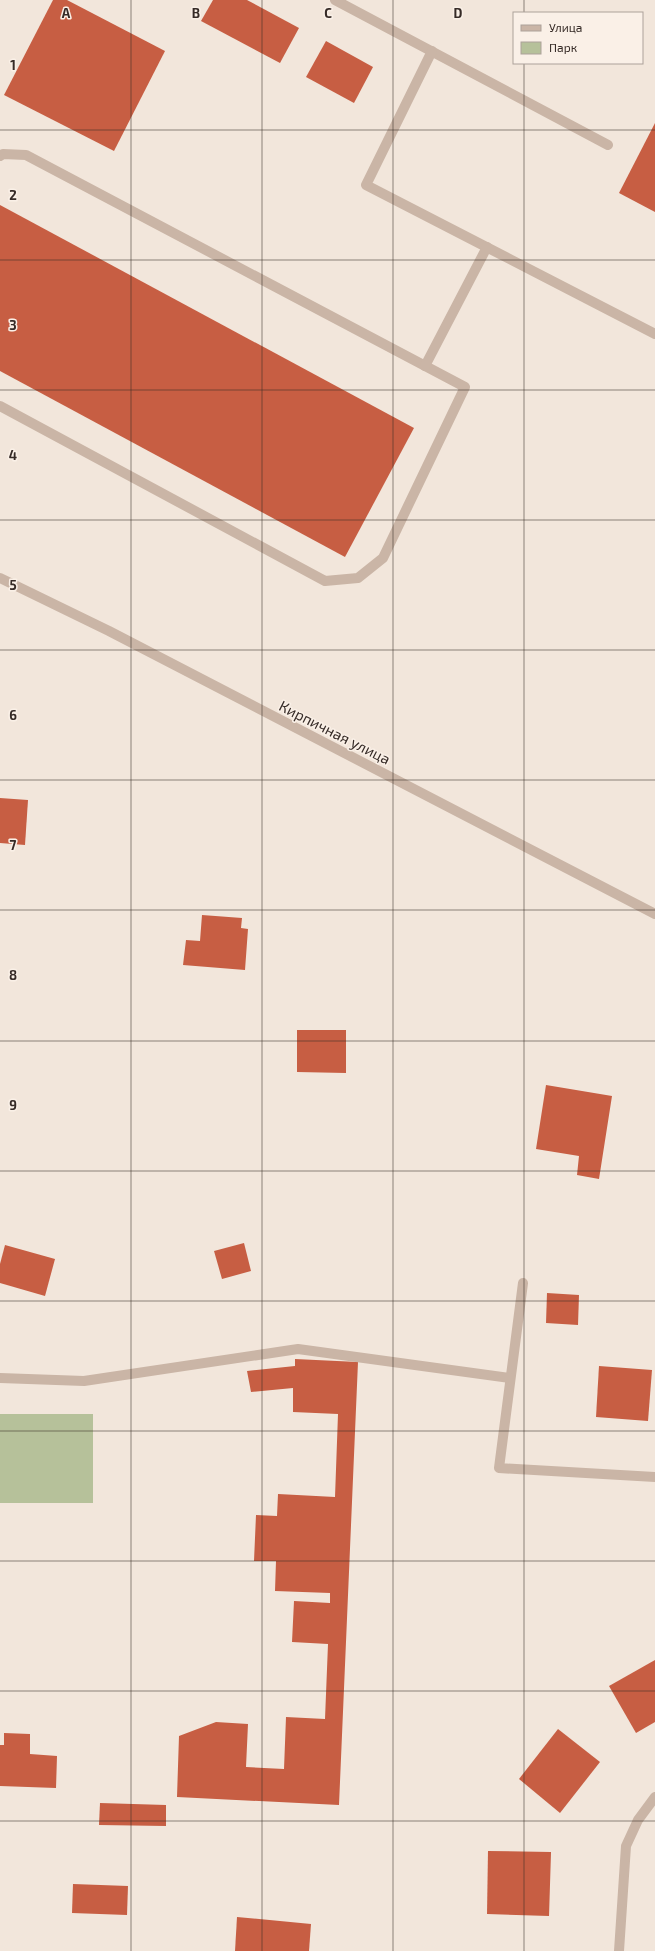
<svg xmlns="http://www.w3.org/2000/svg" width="655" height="1951" viewBox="0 0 655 1951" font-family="'Exo 2',sans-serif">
<rect width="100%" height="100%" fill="#f2e6db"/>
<rect fill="#b6c19a" x="0" y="1414" width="93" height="89"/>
<g fill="#c75e43">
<polygon points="53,0 67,0 165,51 114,151 4,95"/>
<polygon points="213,0 247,0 299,28 280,63 201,21"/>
<polygon points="326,41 373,67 354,103 306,77"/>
<polygon points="655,123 655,212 619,193"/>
<polygon points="0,205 414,428 345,557 0,371"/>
<polygon points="0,798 28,800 25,845 0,843"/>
<polygon points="202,915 242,918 241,928 248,929 245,970 183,965 186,940 200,941"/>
<polygon points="297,1030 346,1030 346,1073 297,1072"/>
<polygon points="546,1085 612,1096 599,1179 577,1175 579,1156 536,1149"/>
<polygon points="244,1243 251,1271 222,1279 214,1251"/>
<polygon points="5,1245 55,1259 45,1296 0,1283 0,1264"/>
<polygon points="547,1293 579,1295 578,1325 546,1323"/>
<polygon points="295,1359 358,1362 339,1805 177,1797 179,1736 216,1722 248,1724 246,1767 284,1769 286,1717 325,1719 328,1644 292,1642 294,1601 330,1603 330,1593 275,1591 276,1561 254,1561 256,1515 277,1516 278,1494 335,1497 338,1414 293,1412 293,1388 251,1392 247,1371 295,1366"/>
<polygon points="599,1366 652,1370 648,1421 596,1417"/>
<polygon points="655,1660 655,1722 636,1733 609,1686"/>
<polygon points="558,1729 600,1762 560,1813 519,1779"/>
<polygon points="4,1733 30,1734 30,1754 57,1756 56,1788 0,1786 0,1745 4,1745"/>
<polygon points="100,1803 166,1805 166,1826 99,1825"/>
<polygon points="488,1851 551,1852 549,1916 487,1914"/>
<polygon points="73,1884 128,1886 127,1915 72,1913"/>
<polygon points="237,1917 311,1924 309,1951 235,1951"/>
</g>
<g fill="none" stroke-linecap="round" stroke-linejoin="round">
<g stroke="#cab5a6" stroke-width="10">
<polyline points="335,0 608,145"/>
<polyline points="432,51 366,185 655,334"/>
<polyline points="0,156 3,154 26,155 465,387 383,558 358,578 325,581 0,406"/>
<polyline points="425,366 487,247"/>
<polyline points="523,1283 499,1468 655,1477"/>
<polyline points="619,1951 626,1846 638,1820 655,1797"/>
</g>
<polyline stroke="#cab5a6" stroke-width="10" points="0,1378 84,1381 298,1349 510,1378"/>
<polyline stroke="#cab5a6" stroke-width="10" points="0,578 109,631 655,914"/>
</g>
<path fill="none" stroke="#362b27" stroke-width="1" stroke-opacity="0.55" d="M131,0V1951M262,0V1951M393,0V1951M524,0V13M524,63V1951M0,130H655M0,260H655M0,390H655M0,520H655M0,650H655M0,780H655M0,910H655M0,1041H655M0,1171H655M0,1301H655M0,1431H655M0,1561H655M0,1691H655M0,1821H655"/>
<g text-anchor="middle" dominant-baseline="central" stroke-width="3" stroke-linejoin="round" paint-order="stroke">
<g font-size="15" fill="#362b27" stroke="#faf0e7">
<text transform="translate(335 732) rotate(27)">Кирпичная улица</text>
</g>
</g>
<g font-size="13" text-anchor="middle" font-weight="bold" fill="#362b27" stroke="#faf0e7" stroke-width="3" stroke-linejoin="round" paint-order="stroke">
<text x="66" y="18">A</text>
<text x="196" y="18">B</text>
<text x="328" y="18">C</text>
<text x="458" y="18">D</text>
<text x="13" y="70">1</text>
<text x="13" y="200">2</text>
<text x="13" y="330">3</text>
<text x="13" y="460">4</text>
<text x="13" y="590">5</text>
<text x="13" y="720">6</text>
<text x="13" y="850">7</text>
<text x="13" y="980">8</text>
<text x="13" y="1110">9</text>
</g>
<rect x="513" y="12" width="130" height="52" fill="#faf0e7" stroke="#aca19a"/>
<rect x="521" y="25" width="20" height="6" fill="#cab5a6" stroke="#aca19a"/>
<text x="549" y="32" font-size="12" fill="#362b27">Улица</text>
<rect x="521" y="42" width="20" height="12" fill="#b6c19a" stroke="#aca19a"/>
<text x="549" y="52" font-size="12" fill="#362b27">Парк</text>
</svg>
